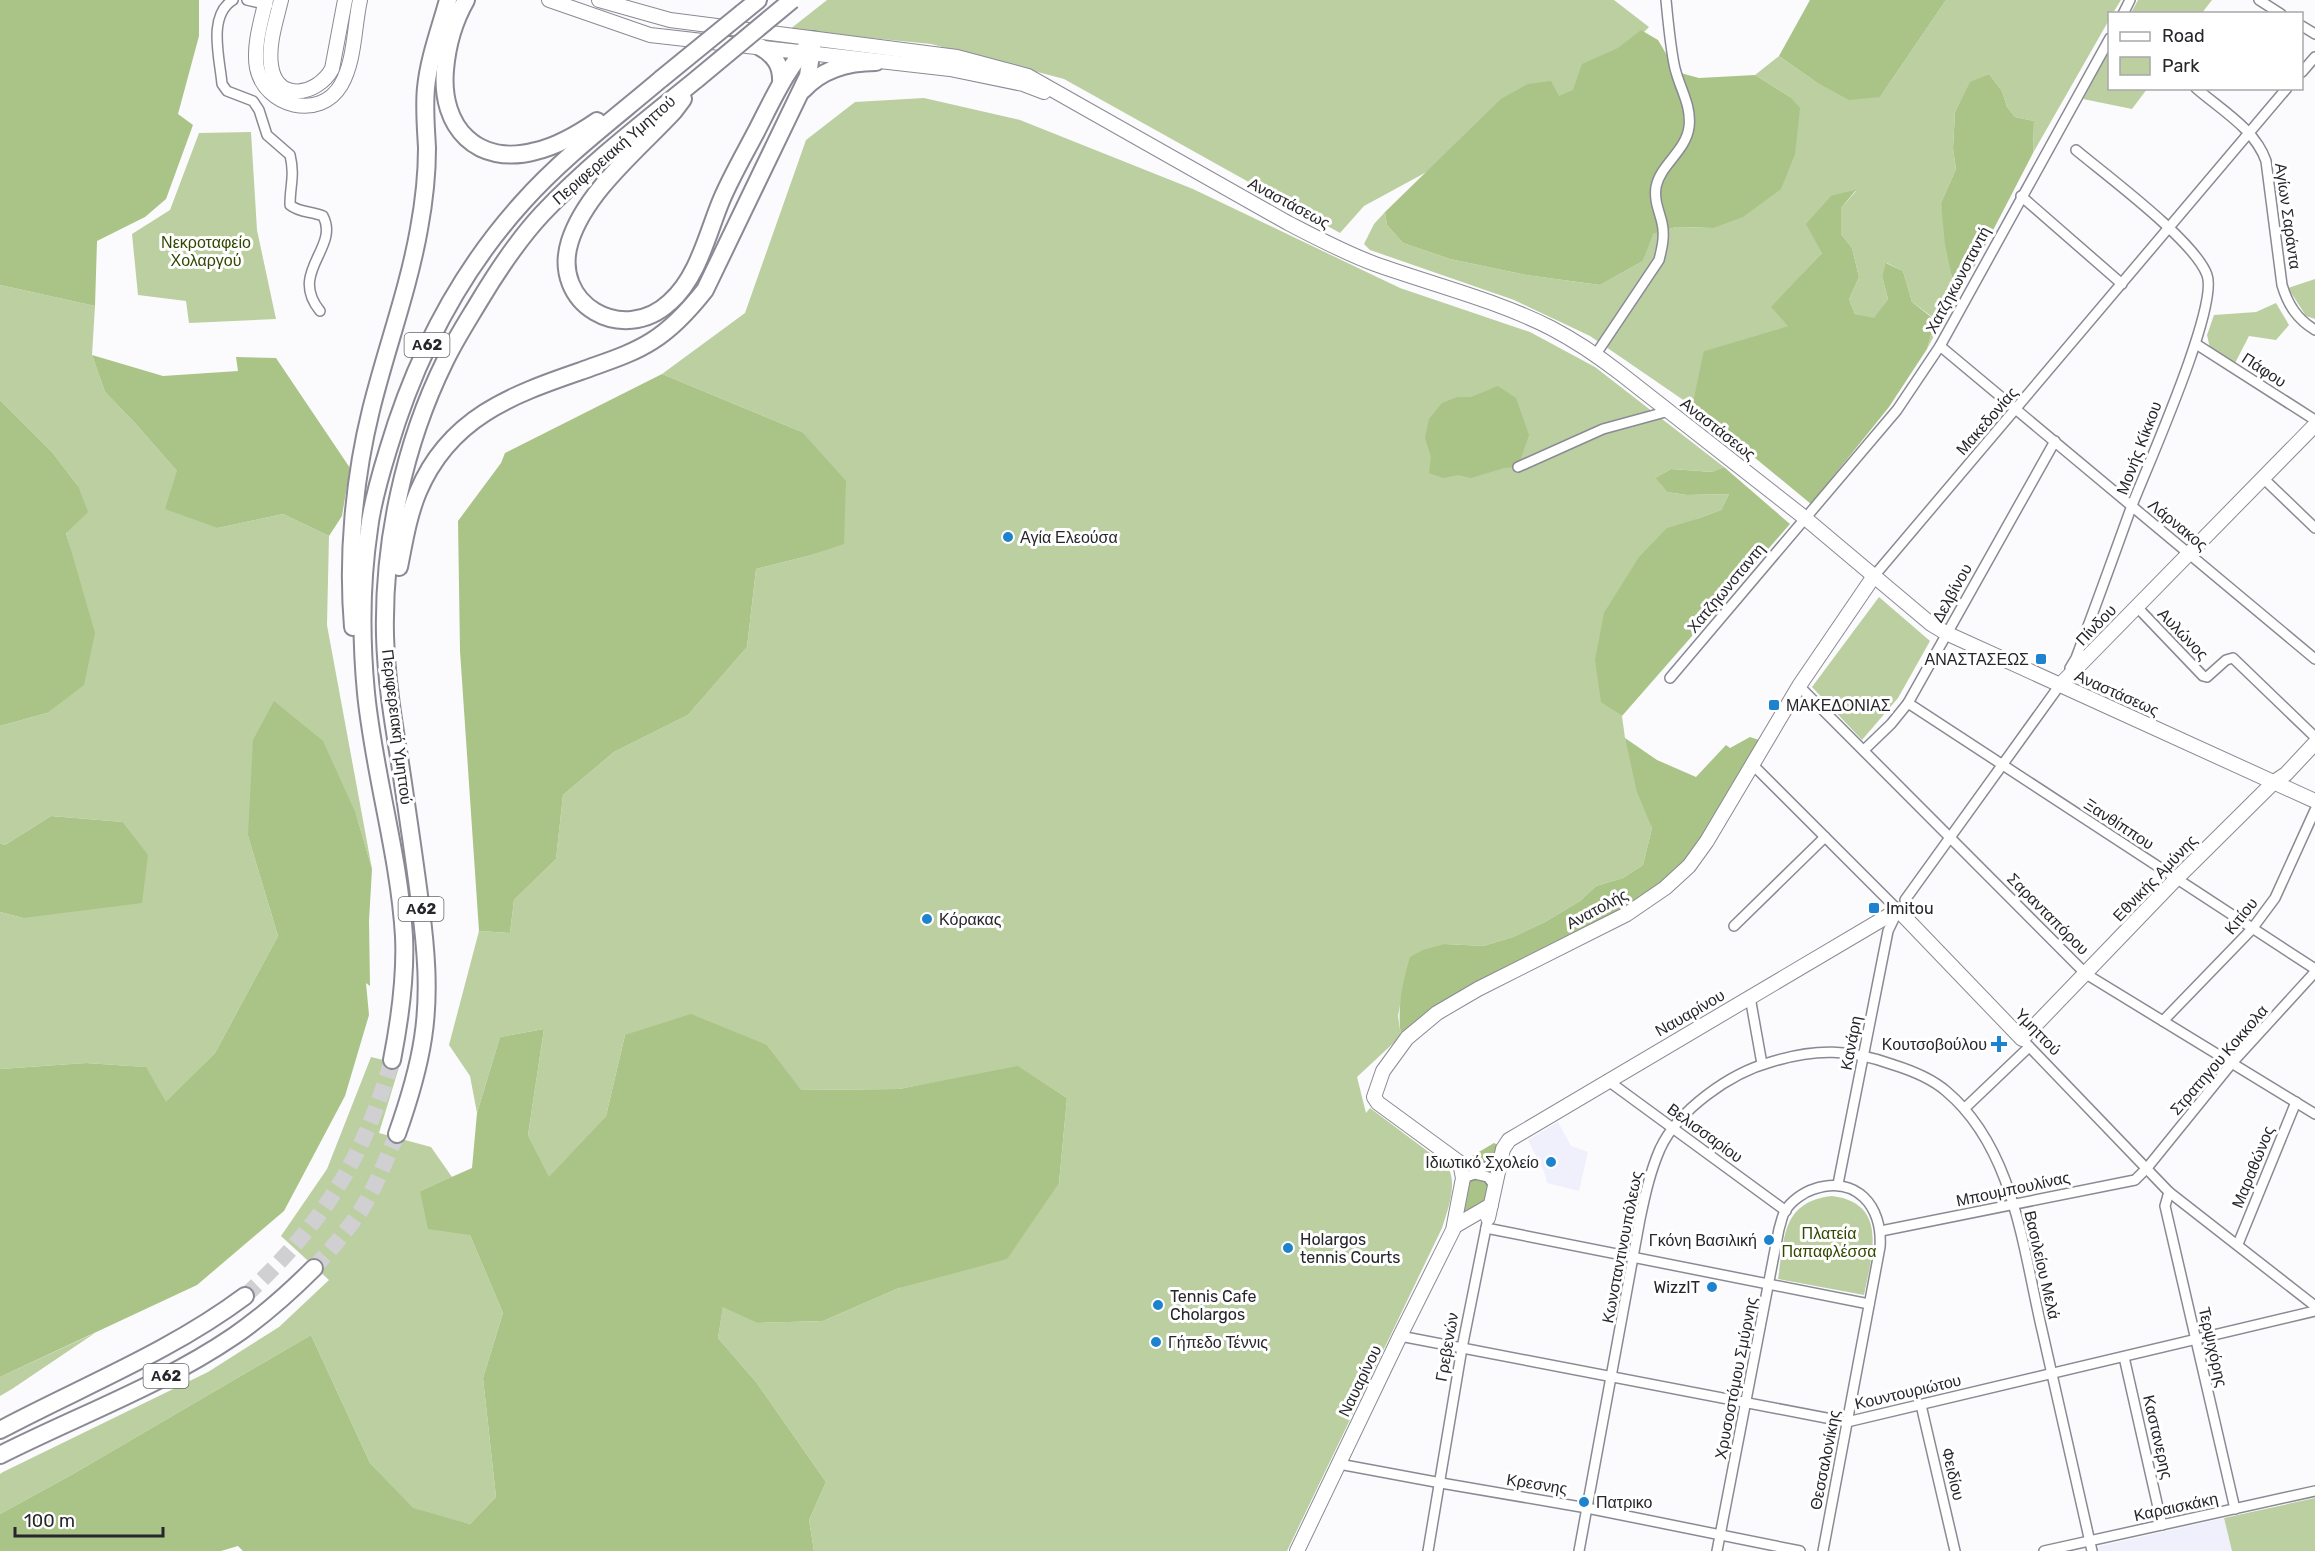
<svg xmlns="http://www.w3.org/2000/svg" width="2315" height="1551" viewBox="0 0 2315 1551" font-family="Rubik,sans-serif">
<rect width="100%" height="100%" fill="#fbfbfd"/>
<g fill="#f0f0fc">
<polygon points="1558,1122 1571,1146 1588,1152 1579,1191 1547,1183 1544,1171 1528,1140"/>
<polygon points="2224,1518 2232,1551 2097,1551 2096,1547"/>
</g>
<g fill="#bccfa1">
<polygon points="827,0 1614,0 1649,27 1598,79 1364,206 1340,233 1064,79 931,44 789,30"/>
<polygon points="1946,0 2121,0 2113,13 2110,14 2109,20 2033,153 2034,121 2015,117 2007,107 2002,91 1989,74 1970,83 1955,112 1953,148 1956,169 1941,203 1952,278 1961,285 1927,349 1935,319 1912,302 1903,271 1887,263 1882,276 1888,299 1874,319 1855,314 1849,299 1859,277 1852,248 1841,234 1841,208 1856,191 1832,195 1822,253 1772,307 1789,326 1705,351 1692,406 1590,336 1514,300 1370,250 1364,244 1374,224 1385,212 1387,225 1403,243 1450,259 1526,275 1600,285 1643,261 1652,234 1676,227 1713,228 1790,97 1755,75 1779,56 1816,82 1880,97"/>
<polygon points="2138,0 2212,0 2202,13 2131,13"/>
<polygon points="2109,51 2110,88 2147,89 2132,109 2083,99"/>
<path d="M924,98L1020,120L1193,189L1400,288L1530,332L1595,367L1724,467L1714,472L1671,469L1655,478L1667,492L1687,495L1729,494L1721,510L1697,519L1601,701L1622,716L1625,738L1652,828L1643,865L1623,878L1596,886L1580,901L1545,922L1513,937L1483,946L1445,944L1401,1000L1398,1016L1401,1036L1357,1077L1366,1113L1370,1108L1446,1165C1459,1180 1448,1210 1442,1228L1287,1551H814L809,1520L826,1482L756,1382L718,1338L723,1306L757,1323L823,1321L899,1288L1059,1183L1067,1098L1019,1067L899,1089L800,1090L767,1045L625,1035L606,1116L549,1178L528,1135L544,1029L500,1037L477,1113L470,1076L449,1045L479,931L510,933L514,900L556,859L563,795L614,752L688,715L747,647L756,569L808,556L844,543L802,432L662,374L745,313L806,140L855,102Z"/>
<polygon points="251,132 257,230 276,319 189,323 186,301 138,295 132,234 170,210 199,133"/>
<polygon points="2315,279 2315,319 2306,316 2288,288"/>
<polygon points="0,285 95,306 92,355 105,392 134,422 177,471 218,528 283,514 329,536 327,625 372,869 356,814 248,836 278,936 215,1053 166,1103 145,1067 86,1063 0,1069 0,912 23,918 148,856 123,822 51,816 5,845 0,843 0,726 47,713 77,577 66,532 78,486 52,452 0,400"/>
<polygon points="2276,303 2289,325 2276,340 2249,336 2234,365 2211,353 2207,335 2214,315 2256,312"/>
<polygon points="1879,597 1930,641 1898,698 1862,740 1812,687"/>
<polygon points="371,1057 400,1064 379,1133 431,1147 452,1177 420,1191 470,1235 503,1313 483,1378 496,1497 470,1524 413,1509 370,1463 311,1335 73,1474 0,1514 0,1474 3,1472 208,1372 279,1327 329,1280 281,1236 327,1169"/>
<path d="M1832,1196C1889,1203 1872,1255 1864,1295L1778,1279C1785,1238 1781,1202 1832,1196Z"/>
<polygon points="95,1333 12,1389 0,1396 0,1377"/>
<polygon points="2315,1498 2315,1551 2232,1551 2224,1518"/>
</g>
<g fill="#aac386">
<polygon points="0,0 199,0 199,36 178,114 193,125 166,199 145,217 97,241 95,306 0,285"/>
<polygon points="1810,0 1946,0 1880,97 1849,100 1816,82 1779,56"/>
<polygon points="1641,30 1658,40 1677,72 1699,78 1755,75 1790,97 1800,108 1795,154 1781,189 1743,217 1713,228 1676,227 1653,234 1643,261 1600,285 1526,275 1450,259 1403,243 1387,225 1385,212 1501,99 1528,84 1551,81 1559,96 1573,90 1582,64 1618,48"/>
<polygon points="1989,74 2002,91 2007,107 2015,117 2034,121 2033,153 1972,271 1961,285 1952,278 1945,244 1941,203 1956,169 1953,148 1955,112 1970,82"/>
<polygon points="1856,190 1841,208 1841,234 1852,248 1859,277 1849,299 1855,314 1874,318 1888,299 1882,276 1886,263 1903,271 1912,302 1935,320 1927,349 1889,407 1811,504 1692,406 1704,351 1788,326 1771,307 1822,253 1806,224 1832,195"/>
<polygon points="92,355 163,376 238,371 236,357 276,358 350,468 342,516 329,536 283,514 218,528 165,509 177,471 134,422 105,392"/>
<polygon points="662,374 802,432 846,481 844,544 808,556 756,569 747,647 688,715 614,752 563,795 556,859 514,900 510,933 479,931 460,651 458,521 501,463 505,453"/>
<polygon points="1498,386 1516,398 1529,435 1518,467 1504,468 1471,478 1458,475 1443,478 1429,473 1431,457 1425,438 1429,419 1442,403 1457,397 1471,397"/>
<polygon points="0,400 52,452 78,486 88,512 66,533 95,633 84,685 47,713 0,726"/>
<polygon points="1724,467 1790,524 1622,716 1601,702 1595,660 1604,613 1639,557 1667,528 1697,519 1721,510 1729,494 1687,495 1667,492 1655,478 1671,469 1713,472"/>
<polygon points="274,701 323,741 356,814 372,869 369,921 370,986 366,983 369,1015 345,1096 284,1211 197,1285 0,1377 0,1069 86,1063 146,1067 166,1102 215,1053 278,936 248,836 253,740"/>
<path d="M1750,737L1759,740L1706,837L1669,881L1625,911L1401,1036C1397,1009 1402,984 1410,957L1423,950L1445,944L1483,946L1513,937L1545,922L1580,901L1596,886L1623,878L1643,865L1652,828L1637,792L1625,738L1657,760L1696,777L1726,745L1730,748Z"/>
<polygon points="51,816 123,822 148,855 142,903 23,918 0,912 0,843 5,845"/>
<polygon points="691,1014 767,1045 801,1090 899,1089 1018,1066 1067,1098 1059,1183 1007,1259 899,1288 823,1321 757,1323 723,1307 718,1338 756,1382 826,1482 809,1520 814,1551 243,1551 238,1546 221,1551 0,1551 0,1514 73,1474 311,1335 370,1463 413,1508 470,1524 496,1497 483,1378 503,1313 470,1235 428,1229 420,1191 472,1168 477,1113 500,1037 544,1029 528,1135 549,1177 606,1116 625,1035"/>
<polygon points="1494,1143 1500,1146 1496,1159 1482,1164 1467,1159"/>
<polygon points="1472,1178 1486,1181 1491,1188 1486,1204 1460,1216 1466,1180"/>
</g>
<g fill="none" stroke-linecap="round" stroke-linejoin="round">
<g stroke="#d0d0d3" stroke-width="16" stroke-dasharray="16 8" stroke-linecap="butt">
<path d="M314,1268C331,1249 347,1231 361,1210C376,1186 386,1160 397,1134"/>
<path d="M245,1296C323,1223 362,1162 392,1060"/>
</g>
<defs>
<g id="street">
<path d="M233,0C207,16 220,59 222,84L227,91L253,101L259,110L267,135L290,155C295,176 290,185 290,205C300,213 311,211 323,216C340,248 288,272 320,311"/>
<polyline points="247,0 268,5"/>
<polyline points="2259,0 2281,14"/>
<polyline points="2123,14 2130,0"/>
<polyline points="2302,26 2315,34"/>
<polyline points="2302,72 2315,57"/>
<path d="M2196,88C2221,110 2255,129 2266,161L2282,285C2288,305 2297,319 2315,330"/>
<polyline points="2021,196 2122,284"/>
<polyline points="2196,344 2315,420"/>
<polyline points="1940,346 2315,659"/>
<path d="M1596,354L1659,260C1662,248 1665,236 1662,223C1659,210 1654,201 1656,187C1660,165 1686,151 1689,127C1692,104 1678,86 1674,64C1670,43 1668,21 1666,0"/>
<polyline points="1518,467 1603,429 1669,411"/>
<polyline points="2263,478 2315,528"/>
<polyline points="1874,576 2287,88"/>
<polyline points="2137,607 2203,676 2207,677 2226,660 2233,658 2315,737"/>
<path d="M2070,668L2076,658C2095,608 2113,558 2131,508C2146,469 2219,307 2207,275C2195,241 2107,176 2076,150"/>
<polyline points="1670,678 1897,410 1940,346 2110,38"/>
<polyline points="1799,686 2086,974 2315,1114"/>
<polyline points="1908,703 2315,969"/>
<polyline points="1864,750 1891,724 1908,703 2055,441"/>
<polyline points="1753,765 1898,910 1888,931 1838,1184"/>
<polyline points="1905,900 2062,682"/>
<polyline points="1734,926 1825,837"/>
<polyline points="1750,997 1762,1064"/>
<polyline points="2163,1021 2252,929 2275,898 2315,810"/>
<polyline points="2022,1039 2169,1192 2315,1306"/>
<polyline points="1607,1080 1786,1211"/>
<polyline points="1965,1108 2029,1047"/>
<polyline points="1460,1163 1480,1168 1500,1165"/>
<polyline points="1463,1178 1475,1174 1488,1177 1495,1187"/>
<polyline points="2169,1192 2165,1206 2235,1509"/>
<polyline points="1486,1228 1869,1304"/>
<polyline points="1881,1231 2135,1180 2147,1168 2232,1063 2315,972"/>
<polyline points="2238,1244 2296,1102"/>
<polyline points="1400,1336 1847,1422 2315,1311"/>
<polyline points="2124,1357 2162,1525"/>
<polyline points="1921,1405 1955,1551"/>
<polyline points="1339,1464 1441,1483 1587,1508 1800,1551"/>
<polyline points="1428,1551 1462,1348 1487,1223"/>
<path d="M1579,1551L1640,1219C1645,1195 1650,1172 1660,1149C1678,1110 1730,1073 1771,1062C1816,1048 1850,1049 1894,1065C1913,1071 1931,1078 1946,1091C2014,1148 2023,1249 2042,1330C2059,1404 2075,1477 2092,1551"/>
<path d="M1717,1551L1779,1229C1781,1223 1782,1216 1785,1211C1791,1201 1804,1192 1814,1189C1856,1175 1883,1206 1880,1247L1823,1551"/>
<polyline points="2044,1551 2315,1491"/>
</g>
<g id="secondary">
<path d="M266,0C261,21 253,47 257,68C265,107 320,121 341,85C355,61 354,27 360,0"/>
<path d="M281,0C276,21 268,44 271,65C276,103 317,96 332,69L345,0"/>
<polyline points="549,0 650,35 950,69 1023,84 1044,92"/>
<path d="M599,0L670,20L957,57L1028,76L1288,223C1317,238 1345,253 1375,264C1434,285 1496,300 1551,328C1576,341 1598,356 1620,373L1805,518L1931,624L1946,633L2315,801"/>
<polyline points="2060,685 2315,425"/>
<polyline points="1488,1218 1503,1149 1509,1140 1898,910 2022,1039 2176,879 2274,782 2286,774 2315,743"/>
<polyline points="1455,1226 1491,1205"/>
<polyline points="1297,1551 1400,1336 1453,1230 1463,1178 1460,1163 1378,1103 1374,1097 1383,1071 1407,1038 1437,1013 1478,989 1627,914 1665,888 1689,866 1707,841 1799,686 1874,576"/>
</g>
<g id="highway">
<path d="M466,0C454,21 447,46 445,70C440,127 477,167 536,151C558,146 578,134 597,121"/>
<polyline points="742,13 758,0"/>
<path d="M760,47C775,55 782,66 781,83"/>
<path d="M803,90C822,69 849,62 876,62"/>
<path d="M683,99L674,111C639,149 586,191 570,241C550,304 623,346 670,302C698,277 707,235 721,201C731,177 744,155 756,132C773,99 787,67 813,40"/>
<path d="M399,567C404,542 408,516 418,492C449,418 511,395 581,371C605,362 630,355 652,341C673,328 690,309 705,290L808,76L813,40"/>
<path d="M353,627C347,556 354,479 371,410C386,349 408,291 419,229C424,202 427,175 427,148C426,128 424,108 426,88C429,58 440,29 448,0"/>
<path d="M392,1060C400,1019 406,978 404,936C399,854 374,774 366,693C361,640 361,582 369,529C372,503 380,476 388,450C415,359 458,274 522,203C564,156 614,119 661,79"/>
<path d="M397,1134C408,1103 418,1071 423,1038C430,993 426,948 420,903C414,856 407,810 400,763C393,721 386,678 385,635C383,543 404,444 445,361C455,340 468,320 480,300C498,270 518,240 542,214C589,164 644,122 697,79"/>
<path d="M0,1430C83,1386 170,1352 245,1296"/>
<path d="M0,1455C77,1416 162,1385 234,1336C263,1316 289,1293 314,1268"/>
</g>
</defs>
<use href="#street" stroke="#8a8a95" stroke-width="12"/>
<use href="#secondary" stroke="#8a8a95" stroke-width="16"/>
<use href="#highway" stroke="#8a8a95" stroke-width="20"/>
<use href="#street" stroke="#fff" stroke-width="9"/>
<use href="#secondary" stroke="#fff" stroke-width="14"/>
<use href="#highway" stroke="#fff" stroke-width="16"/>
<defs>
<g id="highway-bridge">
<polyline points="661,79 742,13"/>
<polyline points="697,79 792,0"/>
</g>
</defs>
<use href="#highway-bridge" stroke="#8a8a95" stroke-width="20" stroke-linecap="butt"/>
<use href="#highway-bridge" stroke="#fff" stroke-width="16"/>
</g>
<g fill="#1e83ce" stroke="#fff" stroke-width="2">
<circle cx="1008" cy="537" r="6"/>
<rect x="2035" y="653" width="12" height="12" rx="3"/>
<rect x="1768" y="699" width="12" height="12" rx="3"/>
<rect x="1868" y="902" width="12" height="12" rx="3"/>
<circle cx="927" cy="919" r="6"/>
<path d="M1996 1035h6v6h6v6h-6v6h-6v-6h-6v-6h6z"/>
<circle cx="1551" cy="1162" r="6"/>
<circle cx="1769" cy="1240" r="6"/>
<circle cx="1288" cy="1248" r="6"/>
<circle cx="1712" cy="1287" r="6"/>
<circle cx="1158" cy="1305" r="6"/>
<circle cx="1156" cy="1342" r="6"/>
<circle cx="1584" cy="1502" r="6"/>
</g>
<g text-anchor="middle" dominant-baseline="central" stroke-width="6" stroke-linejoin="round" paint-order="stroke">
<g fill="#fff" stroke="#67676b" stroke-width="1.5">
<rect x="404.5" y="333" width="45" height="24" rx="4.5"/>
<rect x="398.5" y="897" width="45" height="24" rx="4.5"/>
<rect x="143.5" y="1364" width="45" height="24" rx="4.5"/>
</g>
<g font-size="15" font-weight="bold" fill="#26262b">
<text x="427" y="345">Α62</text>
<text x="421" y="909">Α62</text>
<text x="166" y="1376">Α62</text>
</g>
<g font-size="16" fill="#26262b" stroke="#fff">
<text transform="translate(614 150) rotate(-41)">Περιφερειακή Υμηττού</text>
<text transform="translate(1289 203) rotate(28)">Αναστάσεως</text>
<text transform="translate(2288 216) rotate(82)">Αγίων Σαράντα</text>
<text transform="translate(1958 280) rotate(-62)">Χατζηκωνσταντή</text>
<text transform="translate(2264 370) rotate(33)">Πάφου</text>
<text transform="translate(1987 421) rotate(-49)">Μακεδονίας</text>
<text transform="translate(1718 429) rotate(38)">Αναστάσεως</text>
<text transform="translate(2139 448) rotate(-69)">Μονής Κίκκου</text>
<text transform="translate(2178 525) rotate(39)">Λάρνακος</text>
<text transform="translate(1726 588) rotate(-50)">Χατζηωνσταντη</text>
<text transform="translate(1952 593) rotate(-61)">Δελβίνου</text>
<text transform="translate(2096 625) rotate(-46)">Πίνδου</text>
<text transform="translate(2183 634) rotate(46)">Αυλώνος</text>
<text transform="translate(2117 693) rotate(24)">Αναστάσεως</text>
<text transform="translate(397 727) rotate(83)">Περιφερειακή Υμηττού</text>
<text transform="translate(2119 824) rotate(33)">Ξανθίππου</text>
<text transform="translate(2155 878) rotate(-46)">Εθνικής Αμύνης</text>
<text transform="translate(1597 909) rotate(-28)">Ανατολής</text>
<text transform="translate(2048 914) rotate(45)">Σαρανταπόρου</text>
<text transform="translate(2241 916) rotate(-51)">Κιτίου</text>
<text transform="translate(1690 1013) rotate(-30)">Ναυαρίνου</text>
<text transform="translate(2038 1032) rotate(46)">Υμηττού</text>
<text transform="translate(1851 1043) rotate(-79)">Κανάρη</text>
<text transform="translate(2219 1060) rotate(-49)">Στρατηγου Κοκκολα</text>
<text transform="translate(1705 1133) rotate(36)">Βελισσαρίου</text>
<text transform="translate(2253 1167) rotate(-68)">Μαραθώνος</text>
<text transform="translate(2013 1189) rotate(-12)">Μπουμπουλίνας</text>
<text transform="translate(1622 1247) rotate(-79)">Κωνσταντινουπόλεως</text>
<text transform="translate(2042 1265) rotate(77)">Βασιλείου Μελά</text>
<text transform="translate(1447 1347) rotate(-80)">Γρεβενών</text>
<text transform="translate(2213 1347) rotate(77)">Τερψιχόρης</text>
<text transform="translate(1736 1378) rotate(-79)">Χρυσοστόμου Σμύρνης</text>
<text transform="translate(1360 1381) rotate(-64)">Ναυαρίνου</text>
<text transform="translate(1908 1392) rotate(-13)">Κουντουριώτου</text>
<text transform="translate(2158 1437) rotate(77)">Καστανερης</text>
<text transform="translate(1825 1460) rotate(-79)">Θεσσαλονίκης</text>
<text transform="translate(1953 1474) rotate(77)">Φειδίου</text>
<text transform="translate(1537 1484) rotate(9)">Κρεσνης</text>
<text transform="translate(2176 1507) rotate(-12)">Καραισκάκη</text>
</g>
<g font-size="16" fill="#324700" stroke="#fff">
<text x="206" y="242">Νεκροταφείο<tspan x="206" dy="18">Χολαργού</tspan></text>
<text x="1829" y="1233">Πλατεία<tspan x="1829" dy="18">Παπαφλέσσα</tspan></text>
</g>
<g font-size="16" fill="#26262b" stroke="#fff" text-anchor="start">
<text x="1020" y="537">Αγία Ελεούσα</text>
<text x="2029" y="659" text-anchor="end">ΑΝΑΣΤΑΣΕΩΣ</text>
<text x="1786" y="705">ΜΑΚΕΔΟΝΙΑΣ</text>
<text x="1886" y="908">Imitou</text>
<text x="939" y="919">Κόρακας</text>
<text x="1987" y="1044" text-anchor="end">Κουτσοβούλου</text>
<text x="1539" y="1162" text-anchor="end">Ιδιωτικό Σχολείο</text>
<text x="1300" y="1239">Holargos<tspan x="1300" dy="18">tennis Courts</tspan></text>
<text x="1757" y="1240" text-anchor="end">Γκόνη Βασιλική</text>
<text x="1700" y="1287" text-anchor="end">WizzIT</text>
<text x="1170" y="1296">Tennis Cafe<tspan x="1170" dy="18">Cholargos</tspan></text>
<text x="1168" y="1342">Γήπεδο Τέννις</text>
<text x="1596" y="1502">Πατρικο</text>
</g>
</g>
<rect x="2108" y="12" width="195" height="78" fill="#ffffff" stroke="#a8a8aa" stroke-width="1.5"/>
<rect x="2120" y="32" width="30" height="9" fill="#ffffff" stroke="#a8a8aa" stroke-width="1.5"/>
<text x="2162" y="42" font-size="18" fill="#26262b">Road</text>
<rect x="2120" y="57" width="30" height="18" fill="#bccfa1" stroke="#a8a8aa" stroke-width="1.5"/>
<text x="2162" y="72" font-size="18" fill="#26262b">Park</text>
<path d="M15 1527v9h148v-9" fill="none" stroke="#26262b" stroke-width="3"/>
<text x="24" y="1527" font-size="18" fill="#26262b" stroke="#ffffff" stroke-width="4.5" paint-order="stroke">100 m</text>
</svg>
